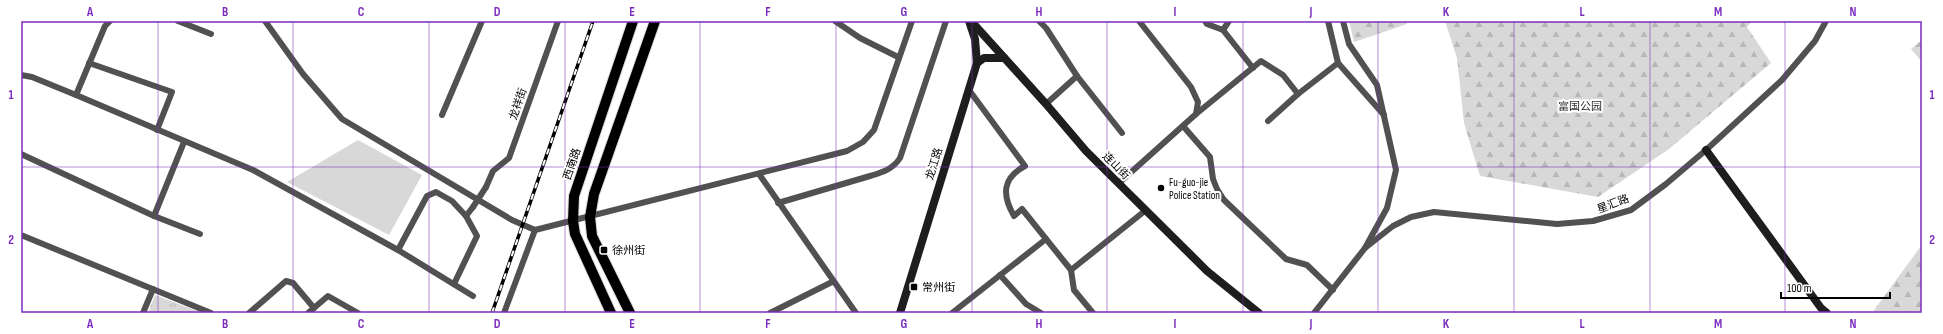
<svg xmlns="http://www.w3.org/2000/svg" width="1943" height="334" viewBox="0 0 1943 334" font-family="'Sofia Sans Condensed','Noto Sans SC',sans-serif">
<defs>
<pattern id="forest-firs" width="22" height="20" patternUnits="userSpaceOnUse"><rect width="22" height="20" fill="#d8d8d8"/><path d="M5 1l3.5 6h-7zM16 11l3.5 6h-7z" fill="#b8b8b8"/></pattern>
<pattern id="park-tufts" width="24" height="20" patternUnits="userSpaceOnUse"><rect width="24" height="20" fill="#d8d8d8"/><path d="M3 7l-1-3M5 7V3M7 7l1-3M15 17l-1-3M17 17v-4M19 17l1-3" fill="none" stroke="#b8b8b8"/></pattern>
</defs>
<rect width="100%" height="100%" fill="#fff"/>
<g fill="url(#forest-firs)">
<polygon points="1349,21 1407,21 1407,24 1354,42"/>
<polygon points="1445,21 1752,21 1747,27 1771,63 1669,149 1598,197 1480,176 1464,123 1457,58"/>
<polygon points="1922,40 1922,62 1911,49"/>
<polygon points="1921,246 1922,313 1872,313"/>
</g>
<polygon fill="url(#park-tufts)" points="155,295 202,313 148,313"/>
<polygon fill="#d8d8d8" points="358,140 422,175 389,235 287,182"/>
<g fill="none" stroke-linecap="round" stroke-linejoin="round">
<defs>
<g id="primary">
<polyline points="611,313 575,234 573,221 574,196 633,21"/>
<polyline points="630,313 592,236 590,217 594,194 655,21"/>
</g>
</defs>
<use href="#primary" stroke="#dbdbdb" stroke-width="12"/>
<g stroke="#515151" stroke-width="6">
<polyline points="178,21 211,34"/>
<polyline points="265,21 303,74 342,119 512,220 535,230 847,151 863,142 874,130 912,21"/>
<polyline points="835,21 860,38 898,57"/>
<polyline points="1039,21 1046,28 1077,76 1122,133"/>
<polyline points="1205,21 1207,24 1223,30 1253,68"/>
<polyline points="1328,21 1338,63"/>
<polyline points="1223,30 1229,21"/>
<polyline points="89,63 172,92 157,130"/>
<polyline points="21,75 32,77 76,95 105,26 110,21"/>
<path d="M969,90L1025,166C1002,178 1002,195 1014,216L1022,209L1071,270L1074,290L1093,313"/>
<polyline points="76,95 253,170 398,250 473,296"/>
<polyline points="1046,104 1077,76"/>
<polyline points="1196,114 1261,61 1283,75 1298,94"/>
<polyline points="442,115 482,21"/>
<polyline points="1268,121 1298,94 1338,63 1384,115"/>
<polyline points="1183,126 1210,157 1213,179 1217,189 1224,200 1286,259 1307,265 1333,290"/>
<polyline points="21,154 154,216 200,234"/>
<polyline points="759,174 856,313"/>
<polyline points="1119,183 1196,114 1198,102 1191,87 1139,21"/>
<polyline points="486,187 493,171 509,158 558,21"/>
<path d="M778,203L870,176C883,172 893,169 900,158L946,21"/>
<polyline points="154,216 184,142"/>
<polyline points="21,235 211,313"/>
<polyline points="1365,248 1393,226 1411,217 1434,212 1557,224 1593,221 1631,210 1666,184 1706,150 1782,80 1815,41 1826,21"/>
<polyline points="398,250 427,196 436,192 452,201 466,216 473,207"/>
<polyline points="1071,270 1146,210"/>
<polyline points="1000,275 1026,304 1041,313"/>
<polyline points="454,284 477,236 466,216"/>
<polyline points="143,313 153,289"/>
<polyline points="249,313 286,281 293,283 314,308"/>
<polyline points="308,313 328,296 358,313"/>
<polyline points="504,313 535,230"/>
<polyline points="770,313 832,282"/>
<polyline points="952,313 1046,239"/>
<polyline points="1314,313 1365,248 1387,208 1396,170 1377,85 1349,44 1343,21"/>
</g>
<g stroke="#1e1e1e" stroke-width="8">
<polyline points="971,21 1046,104 1086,151 1207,271 1259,313"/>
<polyline points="977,63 984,58 1004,58"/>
<polyline points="1706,150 1821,308 1827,313"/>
<polyline points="900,313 977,63 975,39 969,21"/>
</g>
<use href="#primary" stroke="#000" stroke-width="10"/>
<defs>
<polyline id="rail" points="492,313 593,21"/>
</defs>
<use href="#rail" stroke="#000" stroke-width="3.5"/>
<use href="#rail" stroke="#fff" stroke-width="2" stroke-dasharray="6" stroke-linecap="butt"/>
<polyline stroke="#515151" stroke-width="6" points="473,207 486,187"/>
</g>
<path fill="none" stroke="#7b2cbf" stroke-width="1" stroke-opacity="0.55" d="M158,21V313M293,21V313M429,21V313M565,21V313M700,21V313M836,21V313M972,21V313M1107,21V313M1243,21V313M1378,21V313M1514,21V313M1650,21V313M1785,21V313M21,167H1922"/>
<g fill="#000" stroke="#fff" stroke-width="1.5">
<circle cx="1161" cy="188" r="4"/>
<rect x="600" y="246" width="8" height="8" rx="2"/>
<rect x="910" y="283" width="8" height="8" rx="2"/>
</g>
<g text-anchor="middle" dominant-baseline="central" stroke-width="4" stroke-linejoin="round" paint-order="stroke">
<g font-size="11" fill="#000" stroke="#fff">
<text transform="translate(518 104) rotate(-71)">龙祥街</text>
<text transform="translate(572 164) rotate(-71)">西南路</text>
<text transform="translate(934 164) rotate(-73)">龙江路</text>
<text transform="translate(1116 166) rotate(45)">连山街</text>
<text transform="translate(1613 204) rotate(-21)">星汇路</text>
</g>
<g font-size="11" fill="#2f2f2f" stroke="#fff">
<text x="1580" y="106">富国公园</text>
</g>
<g font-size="11" fill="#000" stroke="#fff" text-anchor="start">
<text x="1169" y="182">Fu-guo-jie<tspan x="1169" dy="13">Police Station</tspan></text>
<text x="612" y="250">徐州街</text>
<text x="922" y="287">常州街</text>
</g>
</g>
<rect width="1943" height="334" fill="none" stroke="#ffffff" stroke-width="44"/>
<path d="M1781 292v6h109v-6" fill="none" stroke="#000000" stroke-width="2"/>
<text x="1787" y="292" font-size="12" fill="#000000" stroke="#ffffff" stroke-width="3" paint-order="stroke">100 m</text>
<rect x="22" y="22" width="1899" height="290" fill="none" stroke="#7b2cbf" stroke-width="1.5"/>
<g font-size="13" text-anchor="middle" font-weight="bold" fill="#7b2cbf">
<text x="90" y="16">A</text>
<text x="225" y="16">B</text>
<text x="361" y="16">C</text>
<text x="497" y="16">D</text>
<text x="632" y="16">E</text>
<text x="768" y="16">F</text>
<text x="904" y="16">G</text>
<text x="1039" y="16">H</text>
<text x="1175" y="16">I</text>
<text x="1311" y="16">J</text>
<text x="1446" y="16">K</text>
<text x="1582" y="16">L</text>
<text x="1718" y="16">M</text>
<text x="1853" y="16">N</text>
<text x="11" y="99">1</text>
<text x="1932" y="99">1</text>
<text x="11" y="244">2</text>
<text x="1932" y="244">2</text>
<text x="90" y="328">A</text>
<text x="225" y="328">B</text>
<text x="361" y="328">C</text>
<text x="497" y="328">D</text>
<text x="632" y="328">E</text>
<text x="768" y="328">F</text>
<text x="904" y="328">G</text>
<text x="1039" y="328">H</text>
<text x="1175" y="328">I</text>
<text x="1311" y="328">J</text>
<text x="1446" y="328">K</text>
<text x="1582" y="328">L</text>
<text x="1718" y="328">M</text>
<text x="1853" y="328">N</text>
</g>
</svg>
